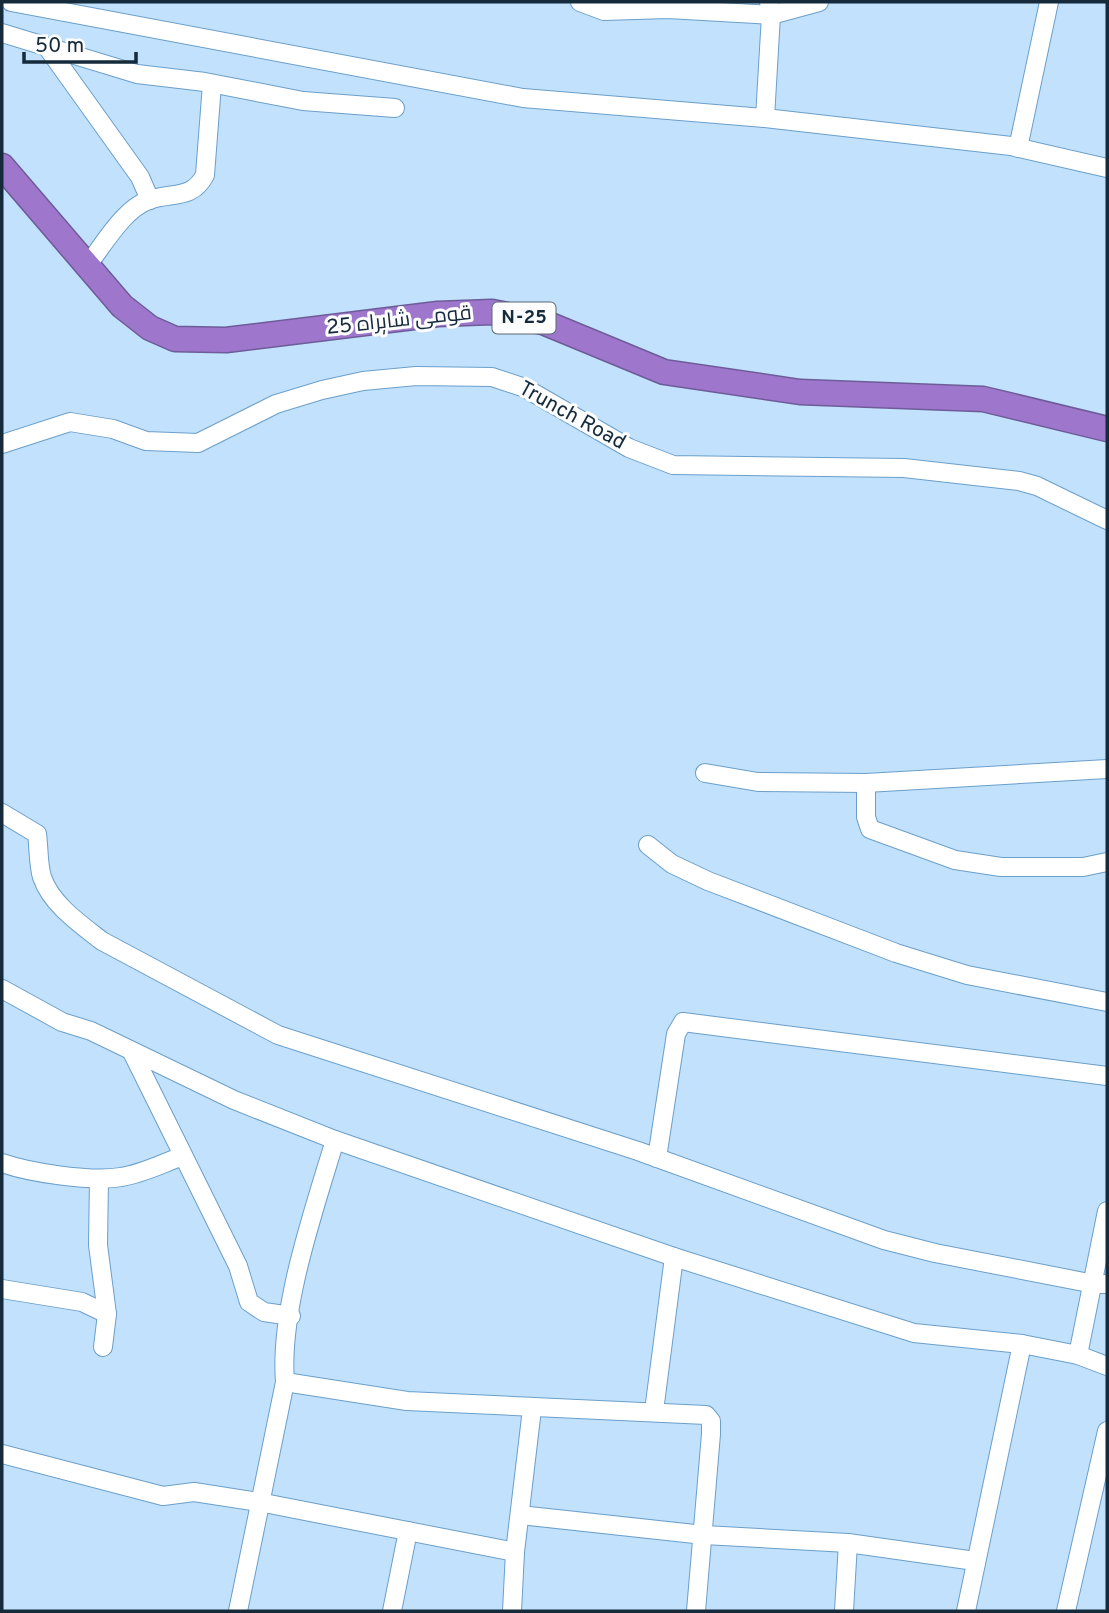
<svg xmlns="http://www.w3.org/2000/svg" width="1109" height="1613" viewBox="0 0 1109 1613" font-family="Overpass,Cairo,sans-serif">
<rect width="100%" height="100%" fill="#c1e1fc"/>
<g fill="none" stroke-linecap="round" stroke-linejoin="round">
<defs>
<g id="minor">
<polyline points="11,2 523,98 765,118 1011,146 1107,168"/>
<polyline points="580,2 604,11 668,9 771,15 819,2"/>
<polyline points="2,33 137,74 205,82 303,101 395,108"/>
<polyline points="47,47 140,177 150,200"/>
<polyline points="765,118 771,15 769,2"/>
<polyline points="1018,148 1049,2"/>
<path d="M86,267C103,246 123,209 149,200C172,192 192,200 205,175L212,84"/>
<polyline points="2,444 70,422 113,429 146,441 198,443 276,404 322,390 363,381 416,376 492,377 525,388 629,448 673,465 904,468 1019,481 1037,486 1107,520"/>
<polyline points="705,773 758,782 866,783 1107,769"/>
<polyline points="866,783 866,817 870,829 955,860 1001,867 1083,867 1107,862"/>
<path d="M2,813L37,834C39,848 38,864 42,877C51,904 80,924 102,941L278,1035L638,1151L884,1240L935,1253L1094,1284H1107"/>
<polyline points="648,845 672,864 708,881 896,953 967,975 1107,1002"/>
<polyline points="2,989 62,1022 91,1031 234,1100 335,1140 674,1257 914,1333 1022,1344 1078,1355 1107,1366"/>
<polyline points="132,1052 238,1266 249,1302 264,1312 291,1316"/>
<polyline points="657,1158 676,1034 683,1022 1107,1076"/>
<path d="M2,1163C31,1173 91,1182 121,1177C142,1174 163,1163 183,1156"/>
<polyline points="99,1179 98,1245 107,1314 103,1347"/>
<polyline points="2,1289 82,1302 107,1314"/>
<polyline points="1078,1355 1107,1211"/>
<polyline points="285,1382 407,1401 706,1415 711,1421 711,1434 696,1611"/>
<polyline points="654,1411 674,1257"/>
<polyline points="2,1454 163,1496 194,1492 259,1502 515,1552"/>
<polyline points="520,1515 704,1535 848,1543 975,1561"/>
<path d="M238,1611L285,1382C279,1310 314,1210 335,1140"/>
<polyline points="392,1611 408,1531"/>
<polyline points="512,1611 515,1552 532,1409"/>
<polyline points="844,1611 848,1543"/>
<polyline points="966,1611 1022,1344"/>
<polyline points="1066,1611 1107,1431"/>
</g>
<polyline id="highway" points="2,166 122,306 150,328 175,339 226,340 438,314 492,312 543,322 664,372 800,392 983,399 1107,429"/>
</defs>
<use href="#minor" stroke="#6b9fca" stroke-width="20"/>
<use href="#highway" stroke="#6e5c99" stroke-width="27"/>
<use href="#minor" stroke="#fff" stroke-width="18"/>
<use href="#highway" stroke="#9e77cc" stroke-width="24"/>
</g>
<g text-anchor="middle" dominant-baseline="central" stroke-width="6" stroke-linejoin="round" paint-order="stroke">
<rect fill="#fdfdfd" stroke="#5b6975" stroke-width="2" x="492.5" y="302.5" width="63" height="31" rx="5"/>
<g font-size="19" font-weight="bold" fill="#152a3b">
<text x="524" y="318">N-25</text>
</g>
<g font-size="21" fill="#152a3b" stroke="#fdfdfd">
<text transform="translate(399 321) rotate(-6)">قومی شاہراہ 25</text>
<text transform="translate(572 416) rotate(29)">Trunch Road</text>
</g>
</g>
<rect width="1109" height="1613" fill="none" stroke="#152a3b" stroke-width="7"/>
<path d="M24 52v10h112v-10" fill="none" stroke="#152a3b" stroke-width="3.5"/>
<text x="35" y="52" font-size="21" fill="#152a3b" stroke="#fdfdfd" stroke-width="5" paint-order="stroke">50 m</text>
</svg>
